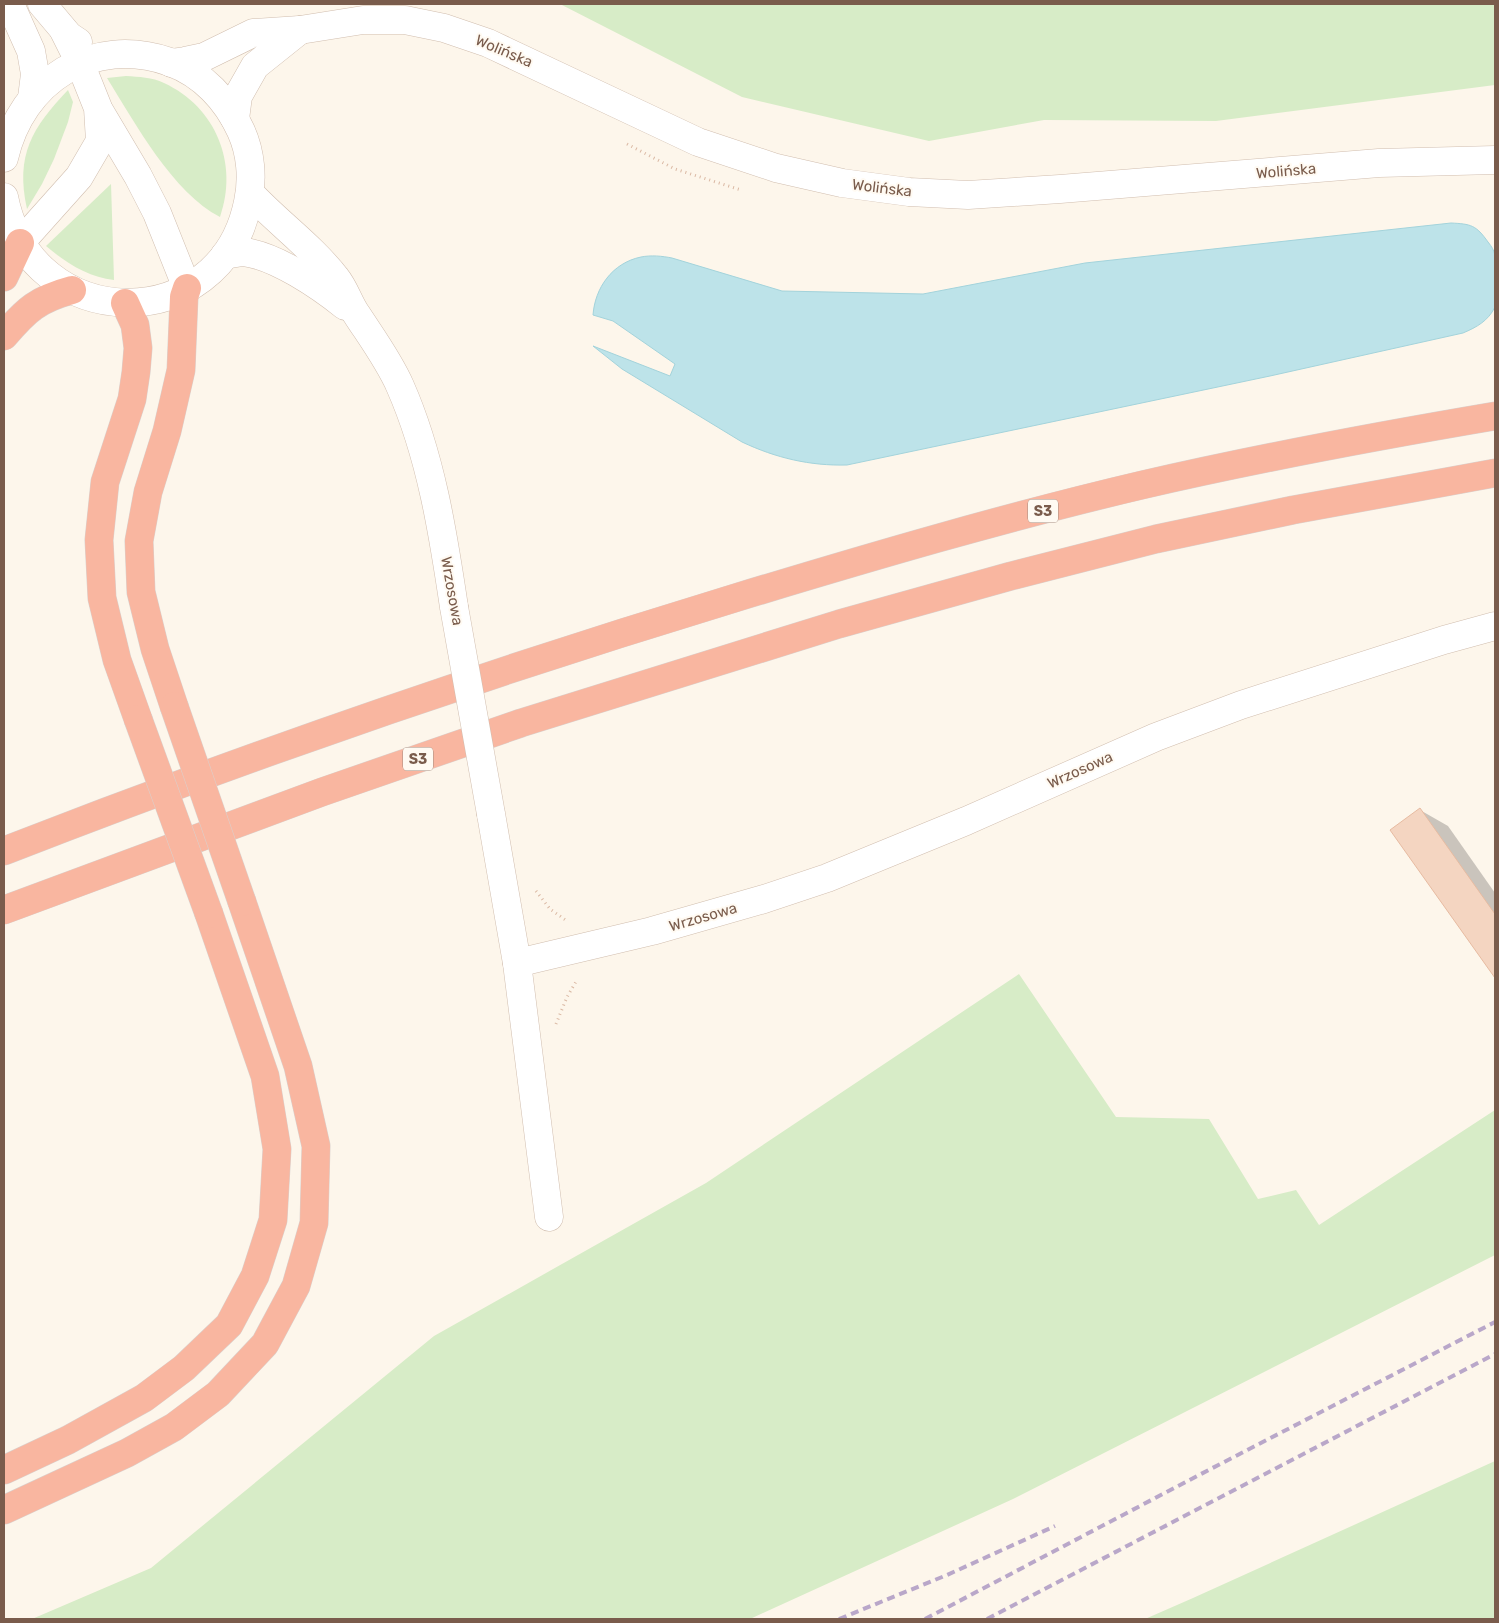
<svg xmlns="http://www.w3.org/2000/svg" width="1499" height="1623" viewBox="0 0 1499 1623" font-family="Rubik,sans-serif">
<rect width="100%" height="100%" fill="#fdf6eb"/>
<g fill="#d7ecc7">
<polygon points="560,4 1495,4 1495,85 1216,121 1044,120 929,141 742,97"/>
<path d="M126,76C139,77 152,77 164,83C216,107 239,164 220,217C173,193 135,123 107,78Z"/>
<path d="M68,90L73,102L68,122L54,159L42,184L27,209C15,155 32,128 68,90Z"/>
<path d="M111,184L114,280C88,277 66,263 46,246Z"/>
<polygon points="1019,974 1116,1117 1209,1119 1258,1199 1296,1190 1319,1225 1495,1110 1495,1255 1013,1499 750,1619 32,1619 151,1568 434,1336 706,1183"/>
<polygon points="1495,1461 1495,1619 1145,1619 1193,1598"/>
</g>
<path fill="#bde3e9" stroke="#a3d3db" d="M1451,223C1471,224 1476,225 1488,242C1492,247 1494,250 1495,256V307C1488,321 1477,327 1463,333L1270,376L847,465C810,466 776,458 742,442L622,369L593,346L670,376L675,364L613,321L593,315C595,288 612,263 641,257C651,255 662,256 672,258L782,291L923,294L1085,263Z"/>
<polygon fill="#0003" points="1420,810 1448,826 1495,893 1495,975 1392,830"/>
<polygon fill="#f4d5c1" stroke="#e7bba1" points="1420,808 1495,914 1495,978 1390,830"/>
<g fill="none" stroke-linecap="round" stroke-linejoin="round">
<defs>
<g id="minor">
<polyline points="10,4 31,51 35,74 32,98"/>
<polyline points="42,4 69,36 78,42"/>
<polyline points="171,63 185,61 204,57 253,33 300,30 363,20 405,20 444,28 488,43 698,142 776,168 842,183 909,192 968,195 1060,189 1379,163 1495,160"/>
<polyline points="100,112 138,176 157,213 187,288"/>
<polyline points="235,119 238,96 255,66 300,30"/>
<path d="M4,158C22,80 92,35 170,62C203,74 227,100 241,131C251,153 253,179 248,202C221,338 31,336 4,197"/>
<path d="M250,193C278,223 311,246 336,278C345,289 349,304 357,315C372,338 389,361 400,386C431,456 443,533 454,607"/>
<polyline points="20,243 79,177 100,141 98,108 80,63 64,31"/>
<path d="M225,255C231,254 238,252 244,252C276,256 320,286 345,306"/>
<polyline points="491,814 517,963 549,1217"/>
<polyline points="517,963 652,931 764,899 827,878 966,821 1156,737 1241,705 1444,640 1495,626"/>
</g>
<g id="highway">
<polyline points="4,277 20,243"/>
<polyline points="125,303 135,325 138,348 136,372 132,399 105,482 99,540 102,598 117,660 138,719"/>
<path d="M4,336C26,310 38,299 72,290"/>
<polyline points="174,706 155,649 141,592 139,541 148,492 167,431 181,370 184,297 187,288"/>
<path d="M4,851C245,757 488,673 735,598C870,557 1006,517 1142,485C1259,458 1377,436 1495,416"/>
<polyline points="4,910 322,792 521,723 839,624 1011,576 1156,539 1293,510 1495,473"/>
<polyline points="4,1470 68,1440 144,1398 184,1368 229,1325 255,1276 273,1220 277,1149 265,1076 209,914"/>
<polyline points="4,1510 127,1453 174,1427 218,1394 265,1344 296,1286 314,1223 316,1146 298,1066 242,902"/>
</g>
</defs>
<use href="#minor" stroke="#d1beaf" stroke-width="29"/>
<use href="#highway" stroke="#dad1cd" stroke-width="29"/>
<g stroke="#dab8a3" stroke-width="3" stroke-dasharray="1 4" stroke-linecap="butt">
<polyline points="627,144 675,169 741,190"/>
<polyline points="536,891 550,909 567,921"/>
<polyline points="556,1024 567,997 577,980"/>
</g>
<use href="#minor" stroke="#fff" stroke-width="28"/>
<use href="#highway" stroke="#f9b6a0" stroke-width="28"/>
<g stroke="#b9a7c9" stroke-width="4" stroke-dasharray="8 5" stroke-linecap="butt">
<polyline points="839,1619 947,1575 1055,1526"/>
<polyline points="925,1619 1199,1475 1495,1322"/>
<polyline points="987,1619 1495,1354"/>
</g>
<defs>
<polyline id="minor-bridge" points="454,607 491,814"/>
<g id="highway-bridge">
<polyline points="174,706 242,902"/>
<polyline points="138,719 209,914"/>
</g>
</defs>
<use href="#minor-bridge" stroke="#d1beaf" stroke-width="29" stroke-linecap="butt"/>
<use href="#highway-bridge" stroke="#dad1cd" stroke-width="29" stroke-linecap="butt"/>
<use href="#minor-bridge" stroke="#fff" stroke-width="28"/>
<use href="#highway-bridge" stroke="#f9b6a0" stroke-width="28"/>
</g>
<g text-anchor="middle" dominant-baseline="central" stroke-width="4" stroke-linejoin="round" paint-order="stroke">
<g fill="#fffaf2" stroke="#a28b7e" stroke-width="1">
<rect x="1028" y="499.5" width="30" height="23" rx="4"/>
<rect x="403" y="747.5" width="30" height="23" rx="4"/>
</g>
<g font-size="14" font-weight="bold" fill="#7a5c4c">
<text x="1043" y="511">S3</text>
<text x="418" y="759">S3</text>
</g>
<g font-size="15" fill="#7a5c4c" stroke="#fffaf2">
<text transform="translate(504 51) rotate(23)">Wolińska</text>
<text transform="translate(1286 171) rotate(-5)">Wolińska</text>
<text transform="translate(882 188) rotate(7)">Wolińska</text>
<text transform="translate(452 591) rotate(80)">Wrzosowa</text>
<text transform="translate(1080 770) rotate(-24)">Wrzosowa</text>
<text transform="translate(703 917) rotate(-16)">Wrzosowa</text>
</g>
</g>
<rect width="1499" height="1623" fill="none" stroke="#7a5c4c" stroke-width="10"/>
</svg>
